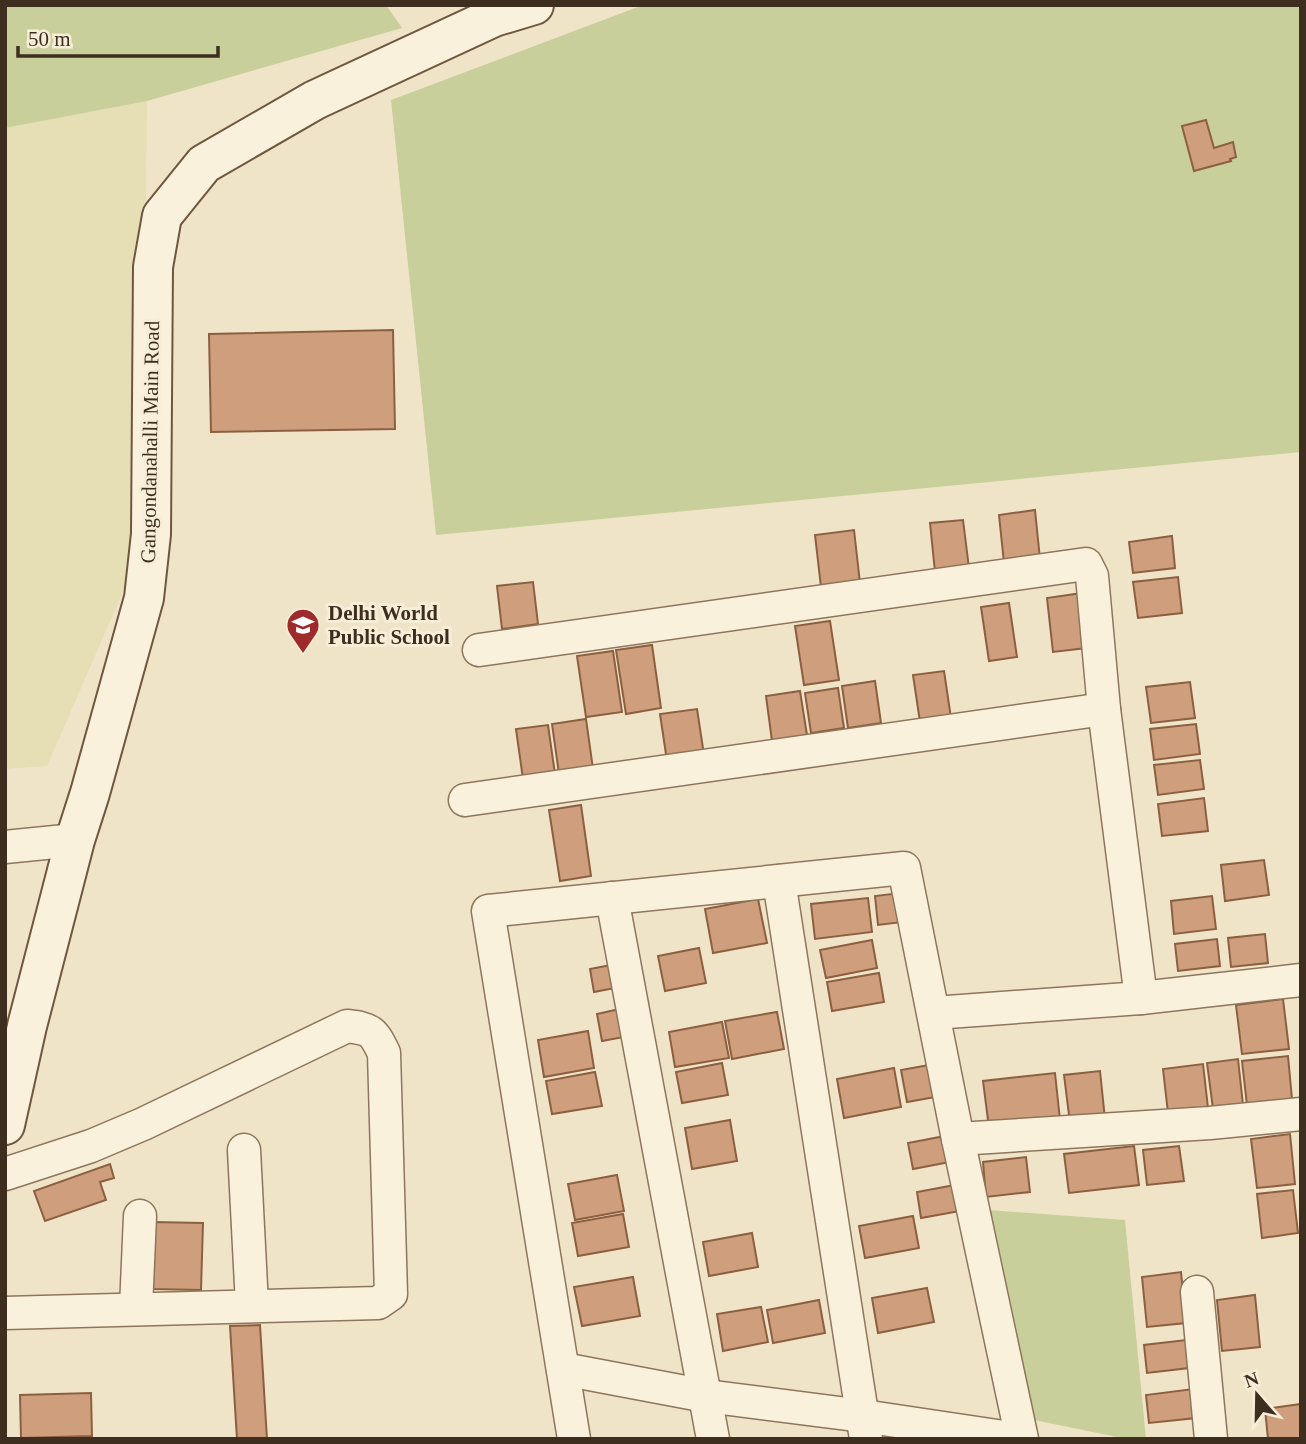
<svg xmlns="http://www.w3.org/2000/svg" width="1306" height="1444" viewBox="0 0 1306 1444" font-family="'Times New Roman',serif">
<rect width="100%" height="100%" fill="#f0e4c8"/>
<polygon fill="#e6deb5" points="147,101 142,548 47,766 5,769 5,128"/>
<g fill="#c9cf9b">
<polygon points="5,5 386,5 402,28 147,101 5,128"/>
<polygon points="643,5 1301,5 1301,452 436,535 391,100"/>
<polygon points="989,1210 1125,1220 1146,1439 1127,1439 1034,1420"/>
</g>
<g fill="#cf9f7d" stroke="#8d5f41" stroke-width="2">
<polygon points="1206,120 1214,148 1233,142 1236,157 1230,159 1231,161 1194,171 1182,126"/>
<polygon points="393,330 395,429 211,432 209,334"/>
<polygon points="1035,510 1040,559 1004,563 999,515"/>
<polygon points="963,520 969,568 935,572 930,523"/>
<polygon points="854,530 860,583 821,587 815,535"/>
<polygon points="1172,536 1175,568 1133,573 1129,542"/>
<polygon points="1178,577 1182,613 1138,618 1133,582"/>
<polygon points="533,582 538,624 502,629 497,586"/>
<polygon points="1089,592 1095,647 1053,652 1047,598"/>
<polygon points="1009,603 1017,657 989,661 981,607"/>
<polygon points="830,621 839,680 804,685 795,626"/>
<polygon points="652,645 661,708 626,714 616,650"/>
<polygon points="613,651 622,712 586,717 577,656"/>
<polygon points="944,671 951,718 920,722 913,675"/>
<polygon points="875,681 881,723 848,728 842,686"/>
<polygon points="1190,682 1195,718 1151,723 1146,687"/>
<polygon points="838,688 844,728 811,733 805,693"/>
<polygon points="800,691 807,735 772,741 766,696"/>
<polygon points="697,709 704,755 667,761 660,714"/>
<polygon points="586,719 593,769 559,774 552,724"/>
<polygon points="1196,724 1200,754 1154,760 1150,729"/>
<polygon points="548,725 555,774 523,779 516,729"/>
<polygon points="1200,760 1204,789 1158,795 1154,765"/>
<polygon points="1204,798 1208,831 1162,836 1158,804"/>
<polygon points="581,805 591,876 560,881 549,810"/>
<polygon points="1264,860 1269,895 1225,901 1221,865"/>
<polygon points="908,892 911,921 878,925 875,896"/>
<polygon points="1212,896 1216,929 1174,934 1171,901"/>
<polygon points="868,898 872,932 815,939 811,904"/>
<polygon points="758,899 767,943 713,953 705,909"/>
<polygon points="1265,934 1268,963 1231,967 1228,938"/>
<polygon points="1217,939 1220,966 1178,971 1175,944"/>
<polygon points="872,940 877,968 826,978 820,950"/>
<polygon points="699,948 706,983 665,991 658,956"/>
<polygon points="616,964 620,987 594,992 590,969"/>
<polygon points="879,973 884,1002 832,1011 827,982"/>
<polygon points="1283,999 1289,1049 1242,1054 1236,1005"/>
<polygon points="624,1008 629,1036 602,1041 597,1014"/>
<polygon points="777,1012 784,1049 732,1059 725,1021"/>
<polygon points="722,1022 729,1058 675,1067 669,1032"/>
<polygon points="588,1031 594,1068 544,1077 538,1040"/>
<polygon points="1288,1056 1292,1099 1247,1105 1242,1061"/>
<polygon points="1238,1059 1243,1105 1213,1109 1207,1063"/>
<polygon points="722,1063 728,1095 682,1103 676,1072"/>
<polygon points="935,1064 941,1096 907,1102 901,1070"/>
<polygon points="1203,1064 1208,1108 1168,1113 1163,1069"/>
<polygon points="894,1068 901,1107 844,1118 837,1079"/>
<polygon points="1100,1071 1105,1119 1070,1123 1064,1075"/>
<polygon points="595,1072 602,1106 552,1114 546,1081"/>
<polygon points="1055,1073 1060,1120 989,1128 983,1081"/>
<polygon points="730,1120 737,1161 692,1169 685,1128"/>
<polygon points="1290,1134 1295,1184 1257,1188 1251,1139"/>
<polygon points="945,1136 950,1162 913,1169 908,1143"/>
<polygon points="1134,1146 1139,1185 1069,1193 1064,1154"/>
<polygon points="1179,1146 1184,1181 1147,1185 1143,1150"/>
<polygon points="1026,1157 1030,1192 986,1197 983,1162"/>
<polygon points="110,1164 114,1178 100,1182 106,1200 45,1221 34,1191"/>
<polygon points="617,1175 624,1211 575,1220 568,1184"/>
<polygon points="955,1185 960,1211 921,1218 917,1192"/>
<polygon points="1293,1190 1298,1233 1262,1238 1257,1194"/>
<polygon points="623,1214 629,1247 578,1256 572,1223"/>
<polygon points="913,1216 919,1248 865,1258 859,1226"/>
<polygon points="153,1222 203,1223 201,1290 151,1289"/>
<polygon points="752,1233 758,1267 709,1276 703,1242"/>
<polygon points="1181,1272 1186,1323 1147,1327 1142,1277"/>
<polygon points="633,1277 640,1316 582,1326 574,1287"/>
<polygon points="927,1288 934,1322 878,1333 872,1298"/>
<polygon points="1255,1295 1260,1347 1222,1351 1217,1300"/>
<polygon points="819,1300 825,1333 773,1343 767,1310"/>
<polygon points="761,1307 768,1342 723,1351 717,1314"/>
<polygon points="260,1325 267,1439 237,1439 230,1326"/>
<polygon points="1186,1340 1189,1368 1147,1373 1144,1345"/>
<polygon points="1193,1389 1196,1418 1149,1423 1146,1395"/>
<polygon points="91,1393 92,1436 21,1438 20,1395"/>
<polygon points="1301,1404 1301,1439 1268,1439 1265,1409"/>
</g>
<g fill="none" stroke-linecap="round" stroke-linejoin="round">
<defs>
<g id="street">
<polyline points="479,650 1086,564 1092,576 1104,709 1141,998"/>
<polyline points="465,800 1104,709"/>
<polyline points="5,847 75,840"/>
<polyline points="779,881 866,1439"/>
<polyline points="612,898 713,1439"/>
<polyline points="934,1013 1141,998 1301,980"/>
<polyline points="958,1139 1210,1123 1301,1114"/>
<polyline points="244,1150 252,1305"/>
<path d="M5,1174L91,1146L143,1124L347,1026C372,1029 373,1031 384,1053L391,1294L378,1303L5,1313"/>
<polyline points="1197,1292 1211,1439"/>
<polyline points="136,1308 140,1216"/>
<polyline points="563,1369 706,1396 863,1416 1016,1439"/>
<polyline points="574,1439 488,911 904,868 958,1139 1022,1439"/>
</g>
<polyline id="secondary" points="5,1125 27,1026 75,840 90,793 144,598 151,534 153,267 162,216 204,164 315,100 494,17 534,5"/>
</defs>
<use href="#street" stroke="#8d765c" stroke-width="35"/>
<use href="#secondary" stroke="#6f573f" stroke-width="42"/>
<use href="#street" stroke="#faf1dc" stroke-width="32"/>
<use href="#secondary" stroke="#faf1dc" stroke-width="38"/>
</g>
<defs>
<symbol id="school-pin" viewBox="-11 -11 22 30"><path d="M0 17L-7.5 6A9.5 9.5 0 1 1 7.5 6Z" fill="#9e2a2b" stroke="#f7eed8"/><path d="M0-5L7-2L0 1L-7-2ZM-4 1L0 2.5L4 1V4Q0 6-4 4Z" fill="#fff"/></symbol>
</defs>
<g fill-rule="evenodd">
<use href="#school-pin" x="284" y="606" width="38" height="52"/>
</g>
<g text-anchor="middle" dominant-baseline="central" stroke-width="6" stroke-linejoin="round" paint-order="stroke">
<g font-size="21" fill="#3d2e20" stroke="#f7eed8">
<text transform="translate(150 442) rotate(-89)">Gangondanahalli Main Road</text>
</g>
<g font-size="21" font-weight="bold" fill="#3d2e20" stroke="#f7eed8" text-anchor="start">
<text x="328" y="613">Delhi World<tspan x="328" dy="24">Public School</tspan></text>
</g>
</g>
<rect width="1306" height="1444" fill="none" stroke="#3d2e20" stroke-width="14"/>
<g transform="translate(1257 1395) rotate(340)" stroke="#f7eed8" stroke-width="5" paint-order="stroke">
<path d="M0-5L12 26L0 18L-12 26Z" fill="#3d2e20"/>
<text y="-10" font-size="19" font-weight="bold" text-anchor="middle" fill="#3d2e20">N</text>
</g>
<path d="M18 46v10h200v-10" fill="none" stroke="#3d2e20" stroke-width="3.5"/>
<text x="28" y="46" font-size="21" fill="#3d2e20" stroke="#f7eed8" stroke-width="5" paint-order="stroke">50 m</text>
</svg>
